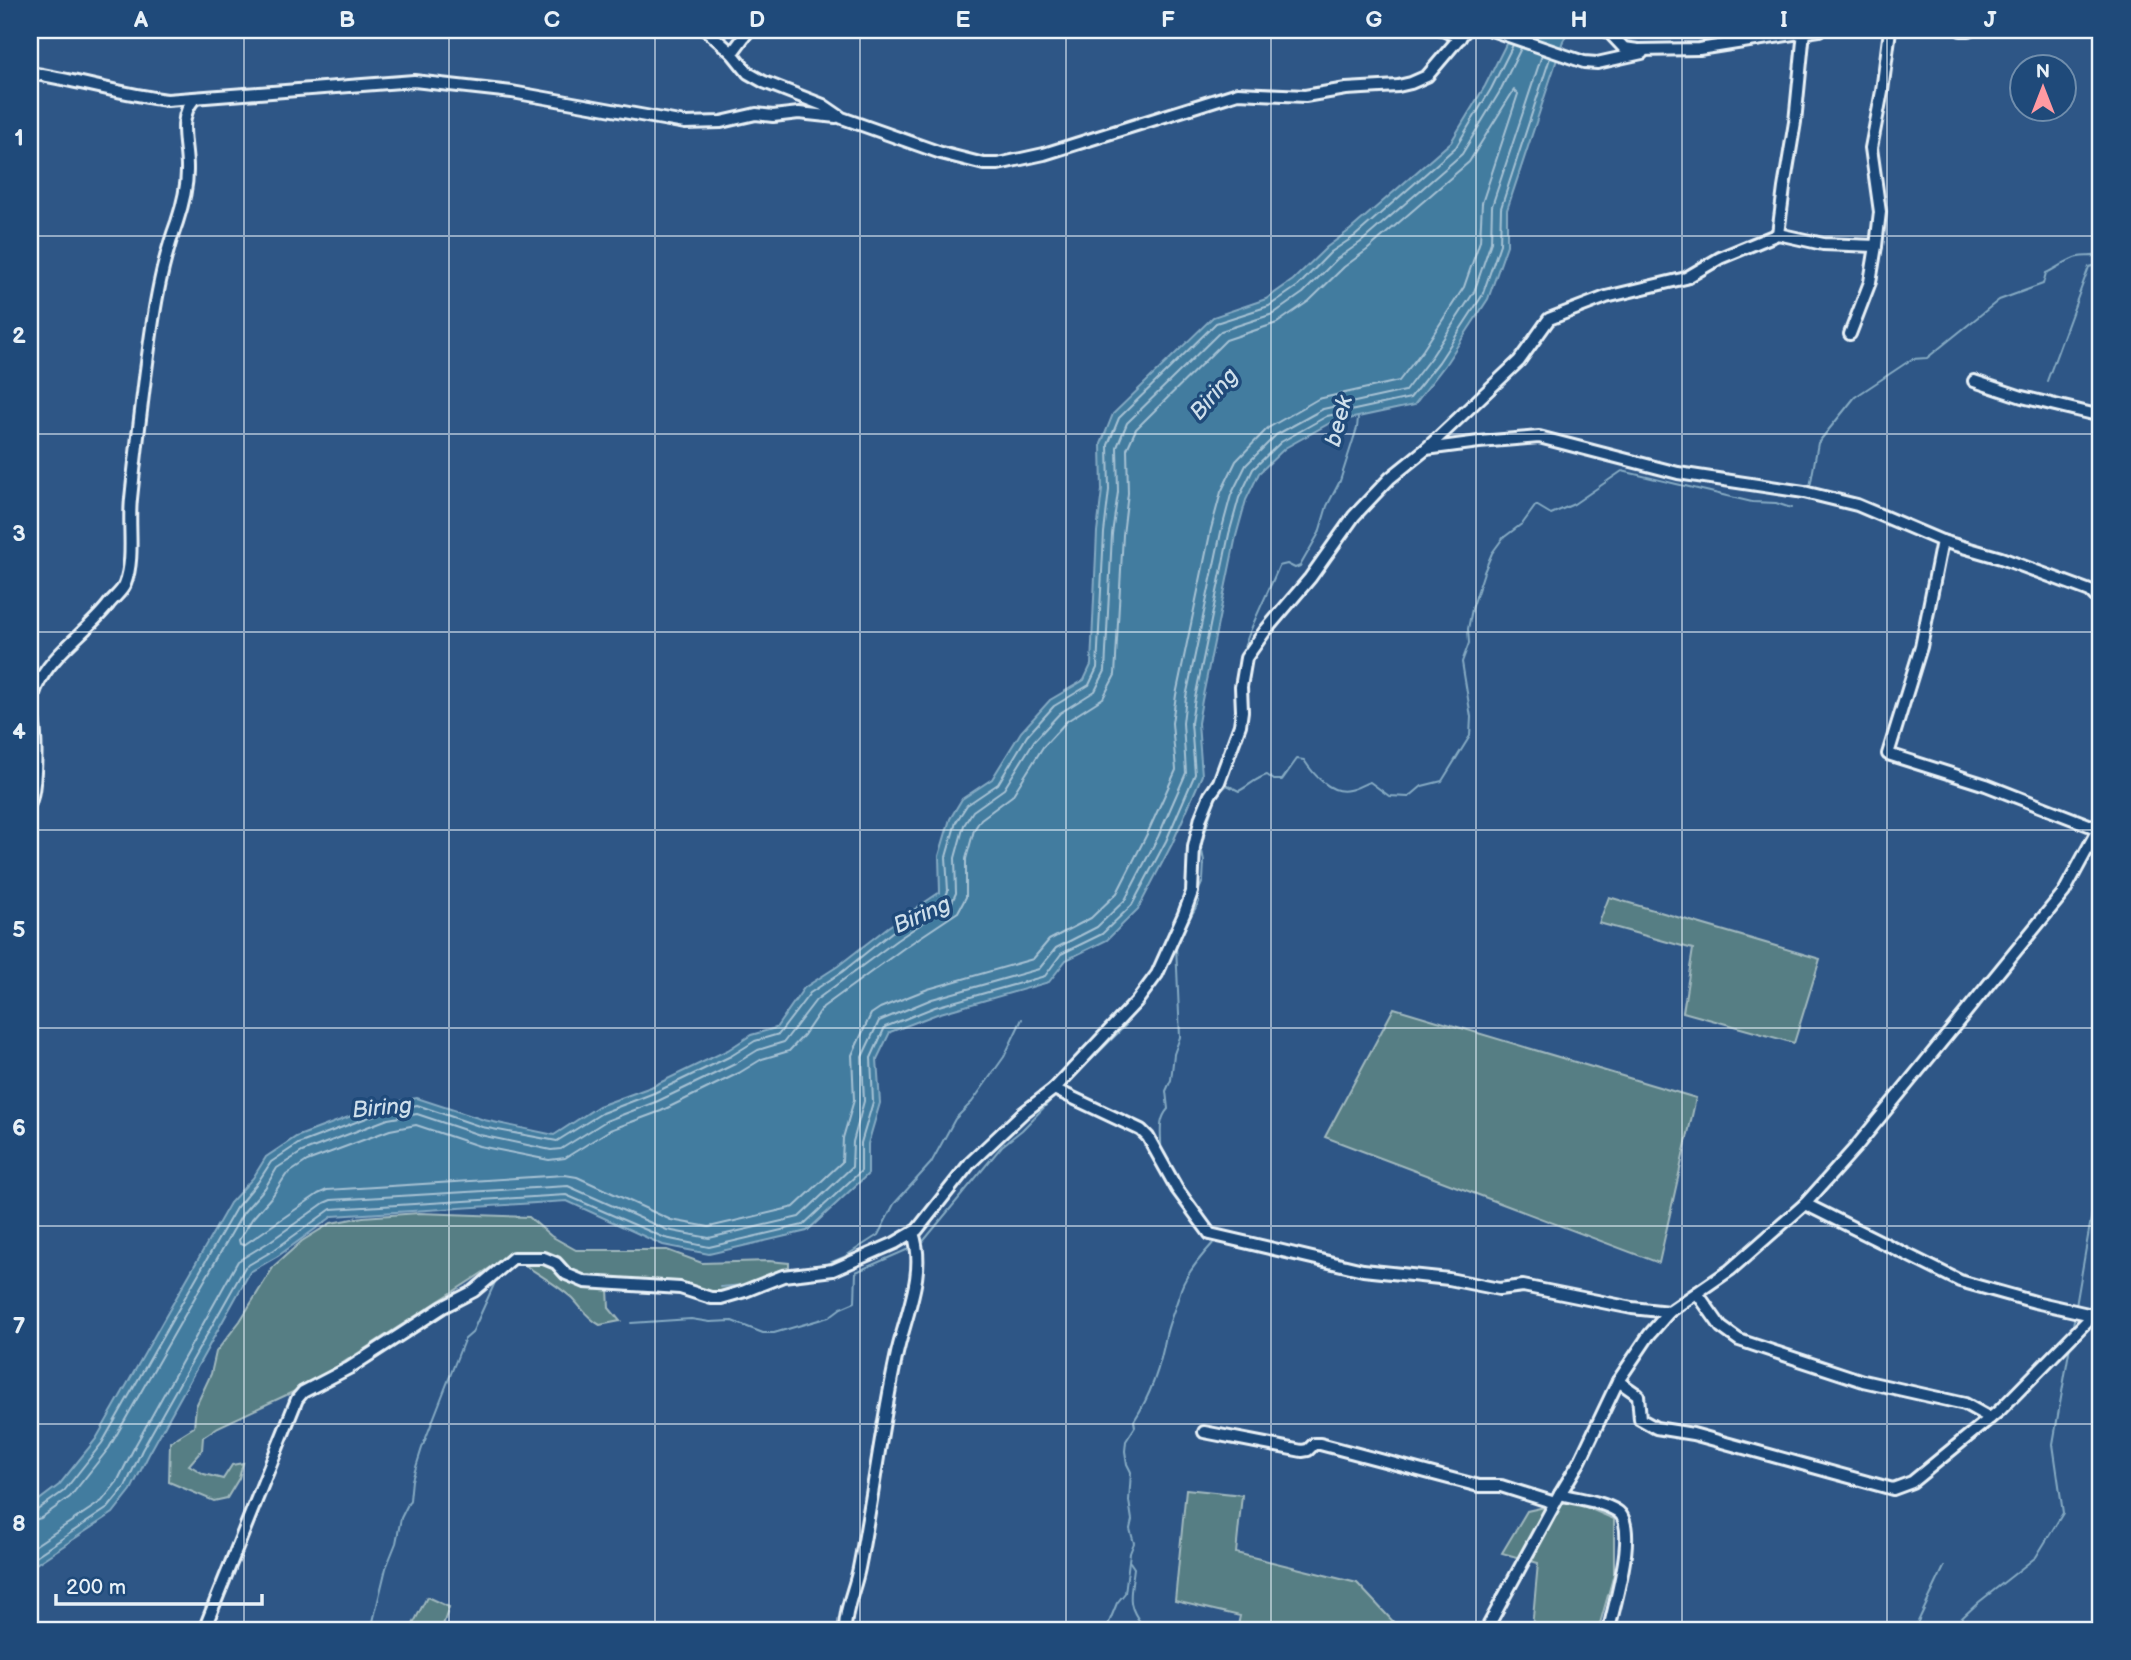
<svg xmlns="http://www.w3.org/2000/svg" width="2131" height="1660" viewBox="0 0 2131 1660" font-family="'Balsamiq Sans',sans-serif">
<rect width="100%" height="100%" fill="#2e5686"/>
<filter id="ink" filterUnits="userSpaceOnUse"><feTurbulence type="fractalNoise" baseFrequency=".0143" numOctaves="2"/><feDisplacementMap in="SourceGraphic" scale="14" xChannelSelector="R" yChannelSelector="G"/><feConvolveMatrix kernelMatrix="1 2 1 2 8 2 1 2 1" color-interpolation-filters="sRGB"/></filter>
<g filter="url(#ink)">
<g fill="#577e84" stroke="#a0b8be" stroke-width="2">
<polygon points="1609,897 1820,959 1794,1043 1683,1012 1693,949 1599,923"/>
<polygon points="1394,1008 1696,1098 1659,1263 1325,1137"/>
<path d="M419,1213L529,1217L551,1236L576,1250H667L702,1263L769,1261L789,1263V1275L732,1298L644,1288L608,1289L609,1308L620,1321L600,1325C587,1318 582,1308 572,1298C556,1284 538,1274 520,1262L493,1266L310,1384L218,1427L203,1437L202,1450L189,1465L204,1474L223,1479L232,1465L243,1463L239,1478L227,1498L214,1501L169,1482L170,1442L194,1427L196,1406L211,1374L216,1352L240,1321L274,1266L302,1241L331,1223L363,1217Z"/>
<polygon points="1186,1489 1242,1495 1236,1553 1357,1583 1401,1630 1237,1630 1240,1616 1175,1601"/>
<polygon points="1572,1501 1614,1519 1614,1574 1599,1627 1532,1628 1538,1563 1502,1553 1527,1511"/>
<polygon points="427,1597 449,1607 442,1628 439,1630 410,1630"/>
</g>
<polygon fill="#437b9f" stroke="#85aac3" stroke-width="2" points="1513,30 1569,30 1563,41 1507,210 1507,245 1488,299 1445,365 1414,405 1330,423 1285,448 1259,473 1246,500 1236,536 1202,700 1198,723 1202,775 1172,844 1138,909 1107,940 1066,960 1049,982 937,1014 890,1032 877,1059 880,1103 868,1144 868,1174 807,1231 709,1254 663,1245 567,1201 333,1216 278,1256 250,1272 149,1454 131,1490 113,1513 30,1568 30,1507 59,1485 96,1439 230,1203 253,1178 266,1157 296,1137 383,1104 417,1098 484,1120 554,1135 599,1106 651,1087 728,1050 751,1035 776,1028 804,988 838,966 888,927 940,892 939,856 950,819 962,799 992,779 1021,732 1050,700 1084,680 1091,665 1097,532 1102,490 1101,444 1113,414 1213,317 1266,299 1293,280 1327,247 1350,230 1451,142 1485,86"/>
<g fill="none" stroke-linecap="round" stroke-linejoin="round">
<g stroke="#a6c2d4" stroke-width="2">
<polygon points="1514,90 1518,94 1482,203 1480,241 1464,287 1423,350 1399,381 1318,399 1268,428 1236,461 1221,492 1211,529 1176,695 1172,723 1176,770 1148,832 1117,893 1091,918 1049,940 1033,959 928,989 880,1008 871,1014 852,1055 854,1100 843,1138 842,1162 794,1207 709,1227 671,1220 577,1177 565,1175 327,1190 318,1194 244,1245 240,1244 239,1240 252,1219 273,1195 286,1175 307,1161 390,1130 416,1125 479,1146 549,1160 565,1158 610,1130 661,1111 739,1073 762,1059 789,1051 804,1035 823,1007 904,948 958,912 966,897 966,859 974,830 981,819 1012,796 1043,747 1067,721 1103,698 1115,675 1123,535 1128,493 1127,449 1136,429 1226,340 1277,323 1309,301 1344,267 1367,250 1469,162"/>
<polyline points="30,1512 36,1511 64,1491 102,1443 236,1208 258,1182 271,1162 298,1144 385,1111 417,1105 482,1127 557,1141 602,1113 654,1093 731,1056 755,1041 779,1034 810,993 842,972 892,932 945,898 948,891 946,857 956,822 967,805 998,784 1027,736 1054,706 1089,685 1097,668 1104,533 1109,490 1108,445 1119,418 1216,323 1269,306 1298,286 1331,252 1355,236 1456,147 1491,89 1513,45"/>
<polyline points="30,1521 41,1518 70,1497 109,1448 243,1213 265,1188 277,1168 302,1152 388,1119 417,1114 480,1135 551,1150 561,1149 606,1121 658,1101 735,1064 758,1050 784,1042 816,1000 897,940 951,904 956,893 955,858 964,825 973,811 1004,789 1034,741 1060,713 1095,691 1105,671 1112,534 1118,492 1117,447 1127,423 1221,331 1273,314 1303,293 1337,259 1361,242 1462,154 1499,93 1521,48"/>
<polyline points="30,1549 102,1501 117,1482 135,1446 238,1261 269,1242 324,1203 331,1200 568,1186 667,1230 709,1238 799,1217 852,1167 853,1142 864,1101 862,1057 879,1021 932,999 1039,969 1056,948 1097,927 1125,900 1158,837 1186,773 1183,723 1186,697 1221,532 1231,495 1246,465 1276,435 1323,409 1405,391 1432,356 1474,292 1491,242 1492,206 1542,55"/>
<polyline points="30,1560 108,1508 125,1487 142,1450 245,1267 274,1250 331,1209 566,1195 665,1238 709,1247 803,1225 861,1171 861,1143 873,1102 871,1058 885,1027 935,1007 1045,976 1061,954 1102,934 1132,905 1166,841 1195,774 1191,723 1195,698 1229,534 1239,498 1253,469 1281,442 1327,416 1410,398 1439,362 1482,296 1500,244 1501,208 1550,58"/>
</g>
<g stroke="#85aac3" stroke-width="2">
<polyline points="2047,381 2089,267 2101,264"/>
<path d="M1810,487L1818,443L1855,397L1912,359L1927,358L1999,300L2043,284L2046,273C2055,269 2070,258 2078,257C2086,255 2093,258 2101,254"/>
<path d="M1237,712C1230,657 1259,615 1279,566L1287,564L1295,568L1300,566L1319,533L1327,506L1340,481L1357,428L1358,418"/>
<polyline points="1216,775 1236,717"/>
<path d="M1215,797L1227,785L1239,791C1249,786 1256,778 1267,775L1274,780H1282L1297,759L1304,760C1313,774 1331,795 1349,790C1356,789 1363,784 1370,782L1389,796L1409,797L1422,786L1442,781L1470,736L1471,717L1462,662L1469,643L1468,629L1472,609L1484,572L1492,553L1503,538L1523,523L1536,505L1551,514L1574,504L1622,471L1752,502L1776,503L1791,508"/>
<polyline points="1179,937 1199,902 1197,894 1203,881 1204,861 1201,846 1215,798"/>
<polyline points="1064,1087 1126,1025"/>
<path d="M1161,1150C1162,1136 1157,1121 1168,1109L1166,1091L1171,1080L1174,1054L1180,1037L1176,945"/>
<polyline points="1172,1170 1214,1231"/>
<polyline points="921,1244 1002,1146 1022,1130 1055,1096"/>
<polyline points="721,1287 743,1285 780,1270 827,1264 844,1257 878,1235 894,1204 931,1163 955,1119 972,1102 1004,1057 1022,1019"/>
<polyline points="2076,1306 2101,1161"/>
<polyline points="631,1323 691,1319 710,1322 732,1321 763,1333 774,1333 829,1317 841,1308 855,1302 856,1272 911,1248"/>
<polyline points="2072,1330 2075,1315"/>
<path d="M1130,1562L1134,1568C1131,1595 1125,1603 1143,1626H1154L1157,1630"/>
<polyline points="371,1630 386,1568 396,1543 401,1518 410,1500 412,1480 422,1448 464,1340 472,1333 496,1280"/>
<path d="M1106,1630L1117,1603L1125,1593L1130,1553L1134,1543L1130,1529L1132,1520L1129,1501L1131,1472L1127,1464L1125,1451L1126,1441L1135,1427L1134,1421C1150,1396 1161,1364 1166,1335C1169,1321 1177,1304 1181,1289C1187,1272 1203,1254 1215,1241"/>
<polyline points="1914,1630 1944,1567"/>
<polyline points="1949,1630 1979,1602 2036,1557 2063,1513 2053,1444 2070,1346"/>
</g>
<defs>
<g id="minor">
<polyline points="706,30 732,53"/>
<polyline points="749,30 732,53 748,73 764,82 823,105 842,118 941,153 984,164 998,164 1044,154 1238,93 1305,96 1346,89 1398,86 1411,83 1427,76 1466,30"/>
<polyline points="1443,30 1460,38"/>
<polyline points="1491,30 1584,62 1597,63 1642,53"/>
<polyline points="1607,30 1624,48 1638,50 1699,49 1819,30"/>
<polyline points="1961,30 1969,30"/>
<path d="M30,73C76,80 121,94 167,100L414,81L512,92L685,123L721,122L756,114L773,116L799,113L836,117"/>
<polyline points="1778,234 1784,188 1795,122 1804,31"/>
<polyline points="1850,334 1870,282 1876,246"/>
<polyline points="1974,381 2022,397 2101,416"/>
<polyline points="1426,449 1479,442 1539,437 1678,473 1804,492 1857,505 1942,541 2001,558 2090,591 2101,602"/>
<polyline points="1942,541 1921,647 1888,754 1986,785 2099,829"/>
<path d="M30,803C36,787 36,752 35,735C34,718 28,705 36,688C51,654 85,634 108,605C113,598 122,592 125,584C135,558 128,526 131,499C135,459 140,419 145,378C152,325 158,273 177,222C182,207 187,187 187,171C188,146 176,120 194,99"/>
<polyline points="1054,1089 1137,1001 1157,974 1184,914 1192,892 1194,847 1201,817 1210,795 1219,782 1240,725 1242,711 1241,687 1246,658 1265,631 1310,578 1354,516 1390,478 1426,449 1519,361 1549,319 1606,297 1686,278 1720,258 1778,234 1823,244 1876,246 1880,212 1871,148 1882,91 1890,30"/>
<polyline points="1805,1204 1960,1281 2035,1302 2101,1317"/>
<polyline points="1697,1293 1721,1327 1739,1340 1863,1381 1965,1404 1990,1418"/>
<polyline points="1618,1381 1638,1395 1640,1419 1656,1428 1693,1434 1893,1489 1912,1482 2000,1410 2093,1315"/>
<polyline points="1204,1432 1302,1451 1308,1450 1314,1444 1320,1444 1479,1486 1501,1486 1555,1503"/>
<path d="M1560,1494C1578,1499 1601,1501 1617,1511C1640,1525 1613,1607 1609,1630"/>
<polyline points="204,1630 297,1399 303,1392 349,1368 443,1307 474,1291 513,1258 544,1258 556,1263 566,1274 585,1282 680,1288 711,1298 721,1298 745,1291 783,1276 833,1270 895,1243 917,1230 970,1163 1023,1113 1054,1089 1141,1130 1148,1137 1177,1189 1210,1234 1363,1270 1449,1279 1499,1289 1523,1286 1632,1308 1669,1312"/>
<path d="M845,1630C845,1608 855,1589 859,1568C873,1498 881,1427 896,1358C904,1318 927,1273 913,1233"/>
<polyline points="1486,1630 1560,1494 1580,1461 1618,1381 1649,1335 1669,1312 1730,1270 1805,1204 1855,1148 2064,892 2101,824"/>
</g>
</defs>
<use href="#minor" stroke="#e8f1f8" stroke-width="16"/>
<use href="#minor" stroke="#1f4a7a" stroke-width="10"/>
</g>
</g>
<path fill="none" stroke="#e8f1f8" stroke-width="2" stroke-opacity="0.55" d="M244,30V1630M449,30V1630M655,30V1630M860,30V1630M1066,30V1630M1271,30V1630M1476,30V1630M1682,30V1630M1887,30V1630M30,236H2101M30,434H2101M30,632H2101M30,830H2101M30,1028H2101M30,1226H2101M30,1424H2101"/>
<g text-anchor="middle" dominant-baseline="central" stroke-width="7" stroke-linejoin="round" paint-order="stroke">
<g font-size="23" font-style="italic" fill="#cfdfeb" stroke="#1f4a7a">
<text transform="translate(1214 394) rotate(-49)">Biring</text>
<text transform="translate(1339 421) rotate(-75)">beek</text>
<text transform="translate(922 915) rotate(-24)">Biring</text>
<text transform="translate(382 1108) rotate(-5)">Biring</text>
</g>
</g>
<rect width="2131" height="1660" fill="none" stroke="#1f4a7a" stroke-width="77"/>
<g transform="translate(2043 88)"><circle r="33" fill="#1f4a7a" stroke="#6f8dac" stroke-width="2"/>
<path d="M0-5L12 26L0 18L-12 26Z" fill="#ff9aa2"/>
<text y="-10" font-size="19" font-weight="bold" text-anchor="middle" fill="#e8f1f8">N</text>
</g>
<path d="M56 1594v10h206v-10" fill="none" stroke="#e8f1f8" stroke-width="3.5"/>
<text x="66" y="1594" font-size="21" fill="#e8f1f8" stroke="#1f4a7a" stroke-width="5" paint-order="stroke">200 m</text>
<rect x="38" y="38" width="2054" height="1584" fill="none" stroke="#e8f1f8" stroke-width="2.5"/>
<g font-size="23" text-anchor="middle" font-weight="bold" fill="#e8f1f8">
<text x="141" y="27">A</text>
<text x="347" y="27">B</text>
<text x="552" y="27">C</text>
<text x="757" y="27">D</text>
<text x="963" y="27">E</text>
<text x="1168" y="27">F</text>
<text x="1374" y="27">G</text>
<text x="1579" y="27">H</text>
<text x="1784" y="27">I</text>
<text x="1990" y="27">J</text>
<text x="19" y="145">1</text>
<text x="19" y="343">2</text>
<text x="19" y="541">3</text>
<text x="19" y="739">4</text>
<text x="19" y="937">5</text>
<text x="19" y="1135">6</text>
<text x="19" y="1333">7</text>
<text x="19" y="1531">8</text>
</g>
</svg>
